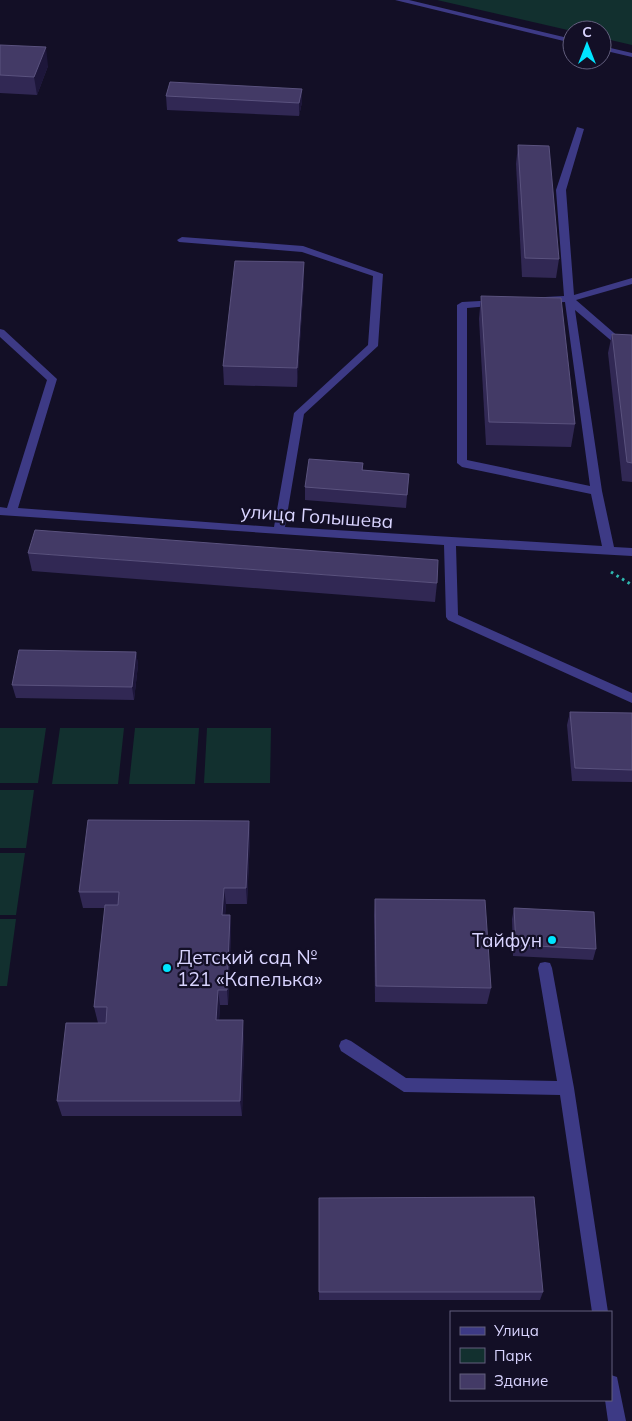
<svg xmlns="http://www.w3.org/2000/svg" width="632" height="1421" viewBox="0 0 632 1421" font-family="Mulish,sans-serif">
<rect width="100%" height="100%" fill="#130f26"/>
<g fill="#12302f">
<polygon points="437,0 632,0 632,45 602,38 602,30 572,31"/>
<polygon points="0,728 46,728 38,783 0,783"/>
<polygon points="60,728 124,728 118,784 52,784"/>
<polygon points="135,728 199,728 195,784 129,784"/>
<polygon points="207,728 271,728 270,783 204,783"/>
<polygon points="0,790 34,790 26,848 0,848"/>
<polygon points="0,853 25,853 16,915 0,915"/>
<polygon points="0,919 16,919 7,986 0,986"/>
</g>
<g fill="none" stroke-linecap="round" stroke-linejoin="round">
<polyline stroke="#2fb8b0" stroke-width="3" stroke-dasharray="2.5 4" stroke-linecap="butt" points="611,572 632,585"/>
<g fill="#3d3a85" fill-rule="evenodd">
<polygon points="395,0 409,0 572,39 572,43"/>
<polygon points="602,46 632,53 632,57 602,50"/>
<polygon points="577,127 584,129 566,190 574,295 632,278 632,284 576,300 621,339 632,341 632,347 614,343 575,310 602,491 614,547 632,548 632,556 456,546 458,615 632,693 632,703 448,620 446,617 444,545 0,515 0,507 7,508 47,380 0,337 0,329 4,330 57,379 18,508 274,527 294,413 368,345 373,276 302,252 179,242 177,240 182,237 303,246 383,274 378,346 304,414 285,527 602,546 591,494 462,467 457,463 457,305 462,302 498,300 501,301 501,305 467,308 467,460 590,486 565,302 545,303 540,300 545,297 564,296 556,190"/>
<polygon points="545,962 550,963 552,968 574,1088 608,1312 592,1312 560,1095 404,1092 341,1051 339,1046 341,1041 346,1039 351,1041 406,1078 557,1081 538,968 540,963"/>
<polygon points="611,1375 617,1377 626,1421 608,1421 605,1400 611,1400"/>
</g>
</g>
<g fill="#312854">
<polygon points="0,45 48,66 37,95 0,93"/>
<polygon points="302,89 302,102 299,116 167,110 166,96"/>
<polygon points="518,145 559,259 556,278 522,277 516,164"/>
<polygon points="304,281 297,387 224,385 223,366"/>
<polygon points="481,296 575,424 571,447 486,445 479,319"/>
<polygon points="612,334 632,335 632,482 622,481 608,353"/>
<polygon points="363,463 363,470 409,474 406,508 305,500 305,487"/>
<polygon points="28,553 437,583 435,602 32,571"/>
<polygon points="136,652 138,665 134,700 16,698 12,685"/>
<polygon points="570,712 632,713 632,782 572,781 567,725"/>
<polygon points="249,821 250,838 247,904 226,904 225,915 230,915 231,932 228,1005 220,1005 219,1020 244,1036 242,1116 62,1116 57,1101 98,1023 94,1007 105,908 83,908 79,892"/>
<polygon points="375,899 491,988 487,1004 375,1002 374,915"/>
<polygon points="514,908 596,949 593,960 513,956 512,919"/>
<polygon points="319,1198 543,1292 540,1300 319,1300"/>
</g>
<g fill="#1d163a">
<polygon points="46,47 48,66 37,95 34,77"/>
<polygon points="302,89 302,102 299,116 299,103"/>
<polygon points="304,262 304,281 297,387 297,368"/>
<polygon points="136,652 138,665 134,700 132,687"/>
<polygon points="249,821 250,838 247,904 246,888"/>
<polygon points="224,888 226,904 224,932 222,915"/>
<polygon points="230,915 231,932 228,1005 227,990"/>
<polygon points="218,990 220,1005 218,1036 216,1020"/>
<polygon points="243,1020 244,1036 242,1116 240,1101"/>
</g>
<g fill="#433a66" stroke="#5a527e">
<polygon points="0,45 46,47 34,77 0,75"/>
<polygon points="170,82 302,89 299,103 166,96"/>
<polygon points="518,145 549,146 559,259 525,258"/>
<polygon points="235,261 304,262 297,368 223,366"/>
<polygon points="481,296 561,298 575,424 489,422"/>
<polygon points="612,334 632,335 632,463 627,462"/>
<polygon points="309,459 363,463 362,470 409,474 407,495 305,487"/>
<polygon points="35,530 438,560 437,583 28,553"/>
<polygon points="19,650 136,652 132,687 12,685"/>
<polygon points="570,712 632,713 632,770 575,768"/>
<polygon points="88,820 249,821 246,888 224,888 222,915 230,915 227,990 218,990 216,1020 243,1020 240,1101 57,1101 66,1023 106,1023 107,1007 94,1007 105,905 118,905 119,892 79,892"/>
<polygon points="375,899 485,900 491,988 376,986"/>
<polygon points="514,908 594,912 596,949 516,945"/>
<polygon points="534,1197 543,1292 319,1292 319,1198"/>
</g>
<g fill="#00e5ff" stroke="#130f26" stroke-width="2">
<circle cx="552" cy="940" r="5"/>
<circle cx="167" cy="968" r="5"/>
</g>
<g text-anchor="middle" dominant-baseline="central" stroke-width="4.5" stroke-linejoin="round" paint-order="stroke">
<g font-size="19" fill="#d9d4ff" stroke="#130f26">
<text transform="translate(317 516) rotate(4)">улица Голышева</text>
</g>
<g font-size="19" fill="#d9d4ff" stroke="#130f26" text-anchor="end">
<text x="542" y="940">Тайфун</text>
<text x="177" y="957" text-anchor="start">Детский сад №<tspan x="177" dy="22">121 «Капелька»</tspan></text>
</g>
</g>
<rect x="450" y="1311" width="162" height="90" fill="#130f26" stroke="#625e7d"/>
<rect x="460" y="1327" width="25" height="8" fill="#3d3a85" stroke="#625e7d"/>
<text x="494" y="1336" font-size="15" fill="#d9d4ff">Улица</text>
<rect x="460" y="1348" width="25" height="15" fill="#12302f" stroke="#625e7d"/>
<text x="494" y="1361" font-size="15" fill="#d9d4ff">Парк</text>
<rect x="460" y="1374" width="25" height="15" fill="#433a66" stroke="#625e7d"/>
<text x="494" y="1386" font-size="15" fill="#d9d4ff">Здание</text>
<g transform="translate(587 45)"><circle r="24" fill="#130f26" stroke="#625e7d"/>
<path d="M0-4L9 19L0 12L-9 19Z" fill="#00e5ff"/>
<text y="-8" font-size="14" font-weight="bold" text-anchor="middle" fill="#d9d4ff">С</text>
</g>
</svg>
